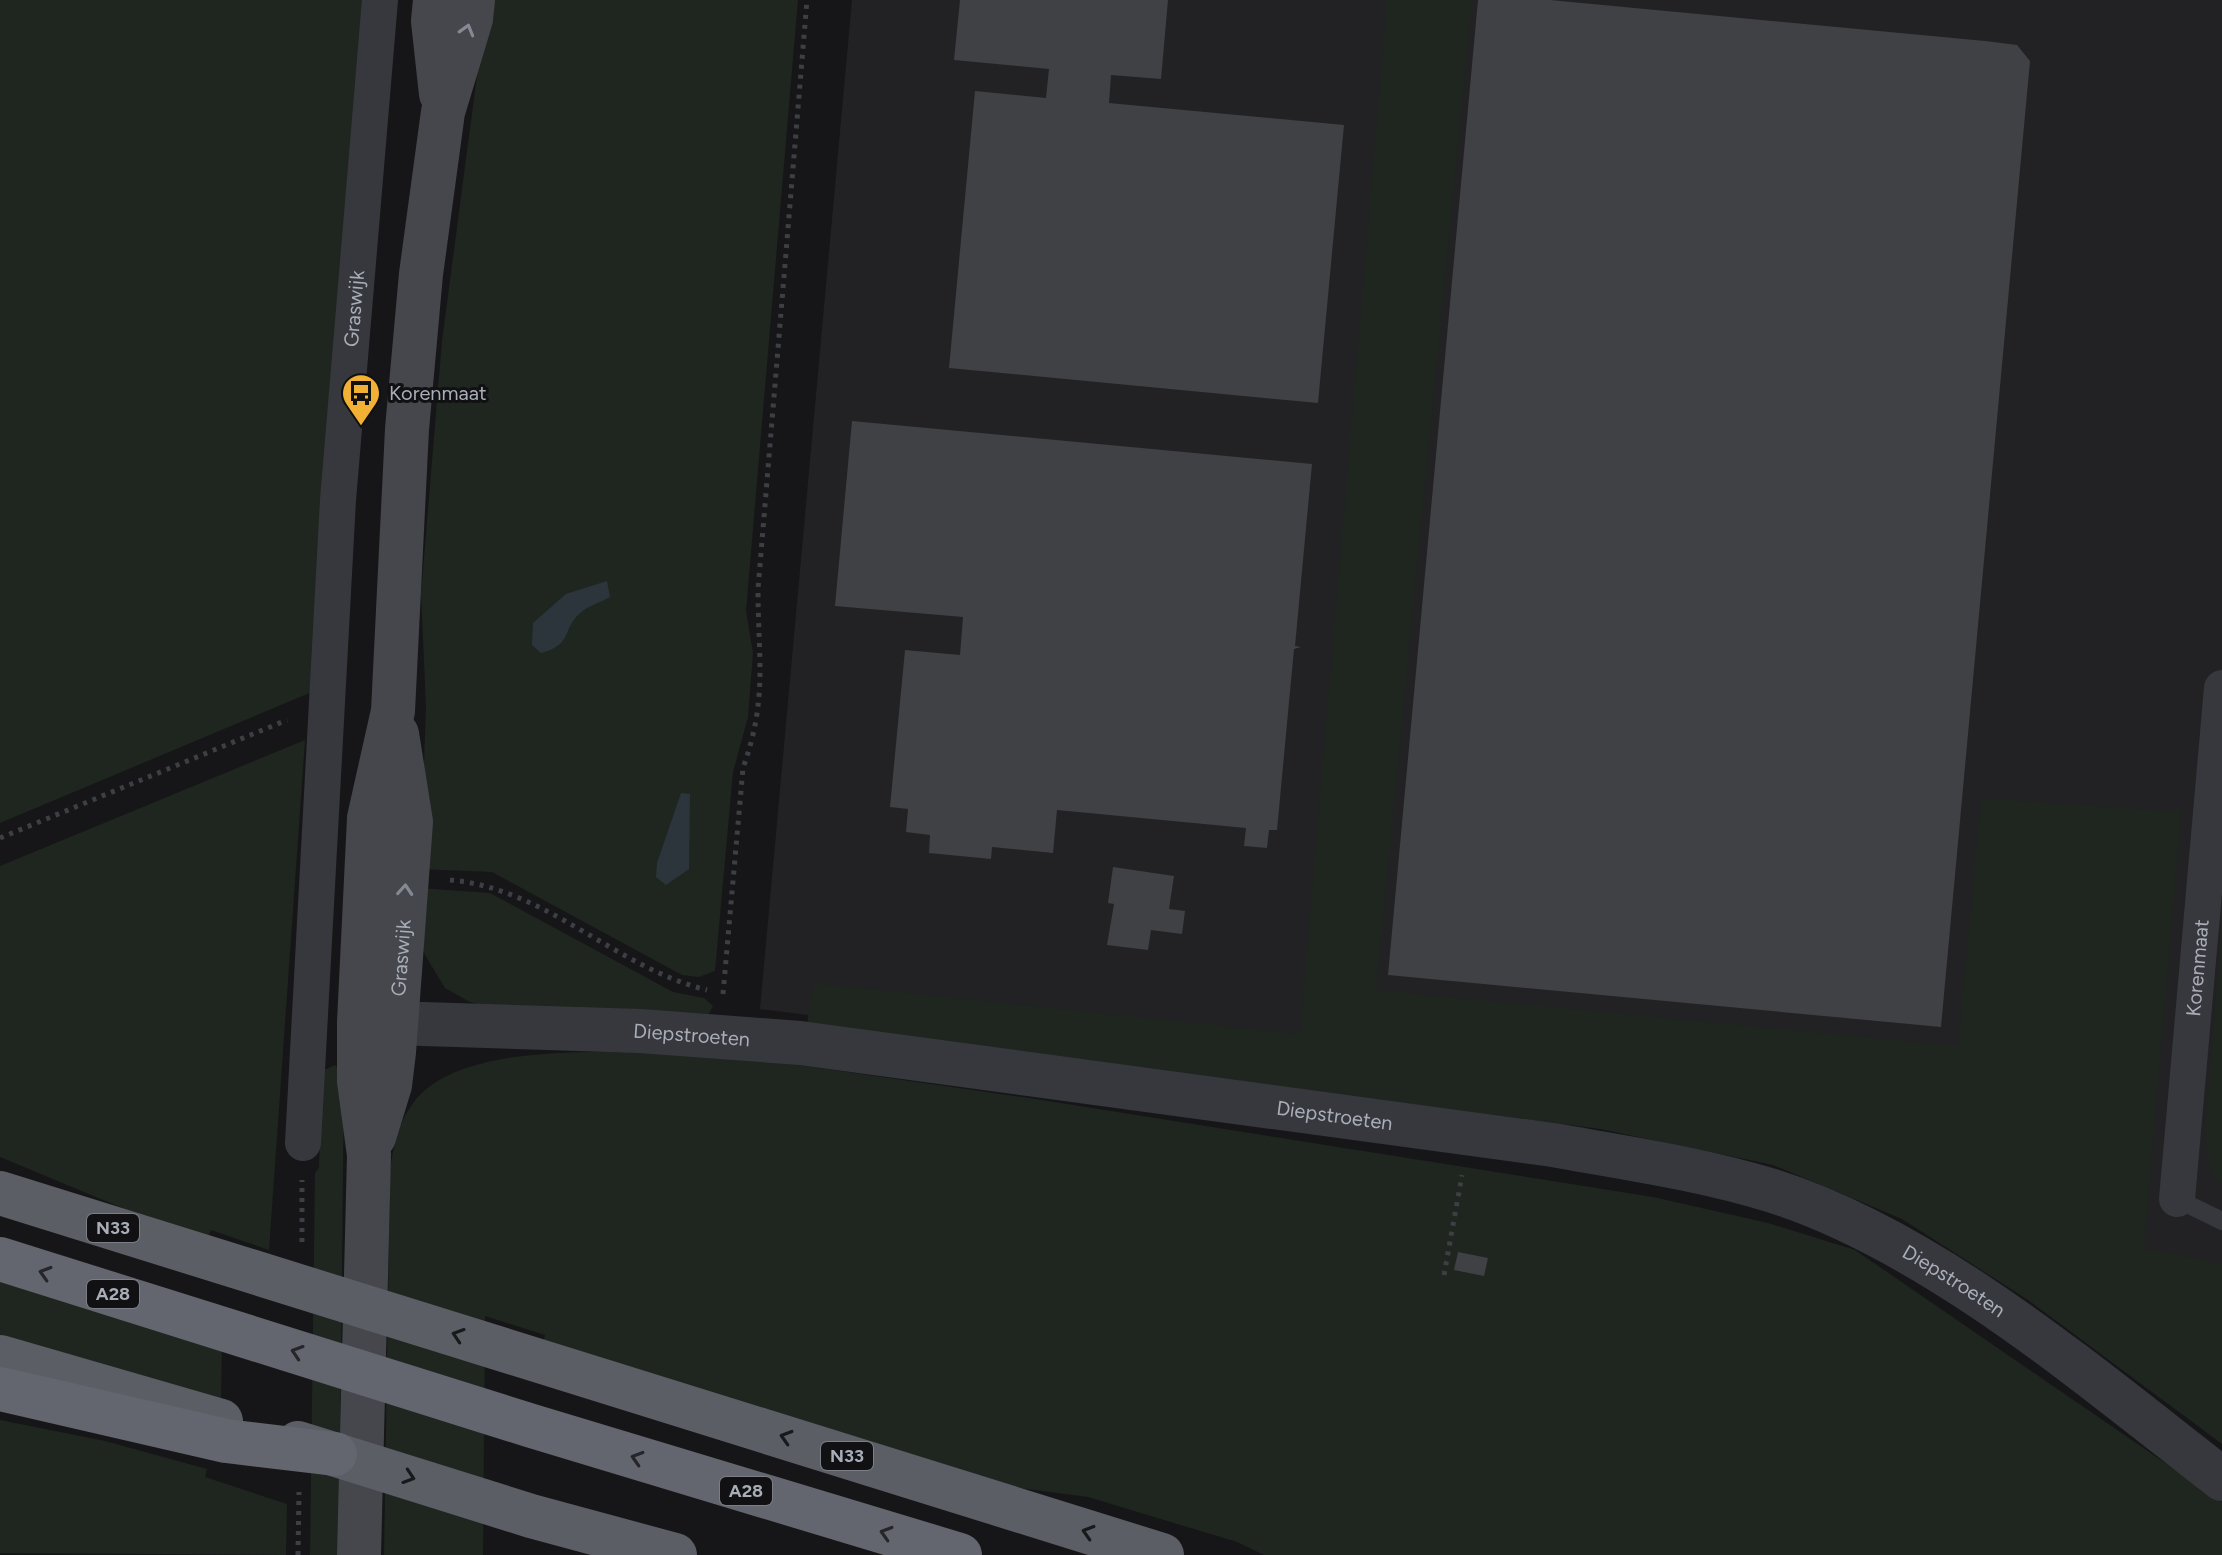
<svg xmlns="http://www.w3.org/2000/svg" width="2222" height="1555" viewBox="0 0 2222 1555" font-family="Figtree,sans-serif">
<rect width="100%" height="100%" fill="#161618"/>
<polygon fill="#222225" points="852,0 2222,0 2222,1422 1913,1208 1749,1132 760,1009"/>
<g fill="#1e261f">
<polygon points="0,0 366,0 312,692 0,823"/>
<polygon points="487,0 798,0 746,611 753,653 748,717 733,772 715,971 699,977 682,975 492,872 420,869 426,708 421,594 442,341"/>
<polygon points="1387,0 1472,0 1376,990 1958,1046 1981,798 2181,812 2144,1248 2222,1264 2222,1444 2028,1300 1902,1219 1773,1165 1600,1129 807,1024 814,983 1300,1034"/>
<polygon points="305,740 269,1250 211,1230 208,1237 132,1212 0,1157 0,866"/>
<polygon points="418,888 490,893 673,992 704,998 713,1006 709,1014 560,1007 498,1010 470,1002 445,988 425,955 416,930"/>
<polygon points="2222,922 2222,1184 2211,1175 2205,1133"/>
<path d="M676,1052L756,1059L1029,1098L1653,1197L1768,1223L1855,1250L2222,1502V1555H1264L1237,1542L1088,1497L975,1482L543,1343L545,1335L485,1316L483,1555H384L390,1171C393,1147 398,1123 413,1103C459,1041 606,1053 676,1052Z"/>
<polygon points="335,1065 344,1077 339,1555 310,1555 315,1173 319,1168 322,1071"/>
<polygon points="0,1275 222,1345 221,1399 0,1336"/>
<polygon points="0,1420 105,1441 207,1469 205,1477 287,1504 286,1555 0,1553"/>
</g>
<g fill="#2c353c">
<path d="M607,581L610,597C601,602 588,606 580,613C561,630 574,644 541,653L532,645L533,623L566,594Z"/>
<polygon points="681,793 690,794 689,869 666,885 656,877 657,863"/>
</g>
<g fill="#404145">
<polygon points="960,0 1168,0 1161,79 1111,75 1109,103 1344,125 1318,403 949,368 975,91 1046,98 1049,69 954,60"/>
<polygon points="1478,0 1550,0 1985,41 2017,45 2030,61 1941,1027 1388,975"/>
<polygon points="852,421 1312,464 1295,646 1301,647 1294,649 1277,830 1269,830 1267,848 1244,846 1246,828 1057,810 1053,853 992,847 991,859 929,853 930,835 906,832 908,809 890,807 905,650 960,655 963,617 835,606"/>
<polygon points="1113,867 1174,876 1169,909 1185,911 1182,934 1151,930 1148,950 1107,945 1114,904 1108,903"/>
<polygon points="1458,1252 1488,1258 1484,1276 1454,1270"/>
</g>
<g fill="none" stroke-linecap="round" stroke-linejoin="round">
<g stroke="#3d3f44" stroke-width="5" stroke-dasharray="4 6" stroke-linecap="butt">
<polyline points="0,838 287,720"/>
<path d="M450,880C546,888 616,968 707,990"/>
<path d="M723,994L743,768C768,698 758,659 758,589L807,0"/>
<polyline points="302,1242 302,1180"/>
<polyline points="1444,1275 1462,1175"/>
<polyline points="298,1555 299,1492"/>
</g>
<polyline stroke="#37383d" stroke-width="18" points="2177,1199 2222,1221"/>
<g stroke="#37383d" stroke-width="36">
<path id="s1" d="M303,1143L338,500L380,0"/>
<path id="s2" d="M2177,1199L2222,688"/>
</g>
<path stroke="#37383d" stroke-width="44" id="s3" d="M360,1022L640,1031L800,1043L1553,1145C1626,1158 1702,1169 1773,1191C1933,1242 2090,1377 2222,1479"/>
<g stroke="#45474d" stroke-width="44">
<polyline points="435,0 433,21 441,94"/>
<path id="s4" d="M374,1137L390,1085L394,1052L411,822L397,734"/>
<polyline points="359,1555 369,1155 359,1081 359,1022 369,818 393,711 407,429 421,274 443,112 471,19 473,0"/>
</g>
<g stroke="#5b5e65" stroke-width="44">
<polyline points="0,1193 1162,1555"/>
<polyline points="0,1357 221,1421"/>
<polyline points="298,1443 531,1516 675,1555"/>
</g>
<g stroke="#63666e" stroke-width="44">
<polyline points="0,1259 532,1426 960,1555"/>
<polyline points="0,1389 226,1441 335,1454"/>
</g>
</g>
<defs><path id="oneway-chevron" d="M-2-3.5L2.5 0L-2 3.5" fill="none" stroke-width="1.6" stroke-linecap="round" stroke-linejoin="round" transform="scale(2)"/></defs>
<g stroke="#858993">
<use href="#oneway-chevron" transform="translate(467 30) rotate(-74)"/>
<use href="#oneway-chevron" transform="translate(405 890) rotate(-86)"/>
</g>
<g stroke="#26262a">
<use href="#oneway-chevron" transform="translate(45 1273) rotate(-163)"/>
<use href="#oneway-chevron" transform="translate(297 1352) rotate(-162)"/>
<use href="#oneway-chevron" transform="translate(637 1458) rotate(-163)"/>
<use href="#oneway-chevron" transform="translate(886 1533) rotate(-163)"/>
</g>
<g stroke="#18191b">
<use href="#oneway-chevron" transform="translate(458 1335) rotate(-162)"/>
<use href="#oneway-chevron" transform="translate(786 1437) rotate(-163)"/>
<use href="#oneway-chevron" transform="translate(409 1477) rotate(18)"/>
<use href="#oneway-chevron" transform="translate(1088 1532) rotate(-163)"/>
</g>
<defs>
<symbol id="bus-pin" viewBox="-11 -11 22 30"><path d="M0 17L-7.5 6A9.5 9.5 0 1 1 7.5 6Z" fill="#f2b134" stroke="#111113"/><path d="M-5-6H5V4H4V6H2V4H-2V6H-4V4H-5ZM-3.5-4V0h7V-4ZM-3.5 1.2v1.5H-2V1.2ZM2 1.2v1.5H3.5V1.2Z" fill="#111"/></symbol>
</defs>
<g fill-rule="evenodd">
<use href="#bus-pin" x="339" y="371" width="44" height="60"/>
</g>
<g text-anchor="middle" dominant-baseline="central" stroke-width="6" stroke-linejoin="round" paint-order="stroke">
<g fill="#111113" stroke="#7b7e86" stroke-width="2">
<rect x="87" y="1214" width="52" height="28" rx="6"/>
<rect x="87" y="1280" width="52" height="28" rx="6"/>
<rect x="821" y="1442" width="52" height="28" rx="6"/>
<rect x="720" y="1477" width="52" height="28" rx="6"/>
</g>
<g font-size="18" font-weight="bold" fill="#a8adb8">
<text x="113" y="1228">N33</text>
<text x="113" y="1294">A28</text>
<text x="847" y="1456">N33</text>
<text x="746" y="1491">A28</text>
</g>
<g font-size="20" fill="#a8adb8" stroke="#111113">
<text stroke="none"><textPath href="#s1" startOffset="836">Graswijk</textPath></text>
<text stroke="none"><textPath href="#s4" startOffset="182">Graswijk</textPath></text>
<text stroke="none"><textPath href="#s2" startOffset="232">Korenmaat</textPath></text>
<text stroke="none"><textPath href="#s3" startOffset="332">Diepstroeten</textPath></text>
<text stroke="none"><textPath href="#s3" startOffset="980">Diepstroeten</textPath></text>
<text stroke="none"><textPath href="#s3" startOffset="1628">Diepstroeten</textPath></text>
</g>
<g font-size="20" fill="#a8adb8" stroke="#111113" text-anchor="start">
<text x="389" y="393">Korenmaat</text>
</g>
</g>
</svg>
